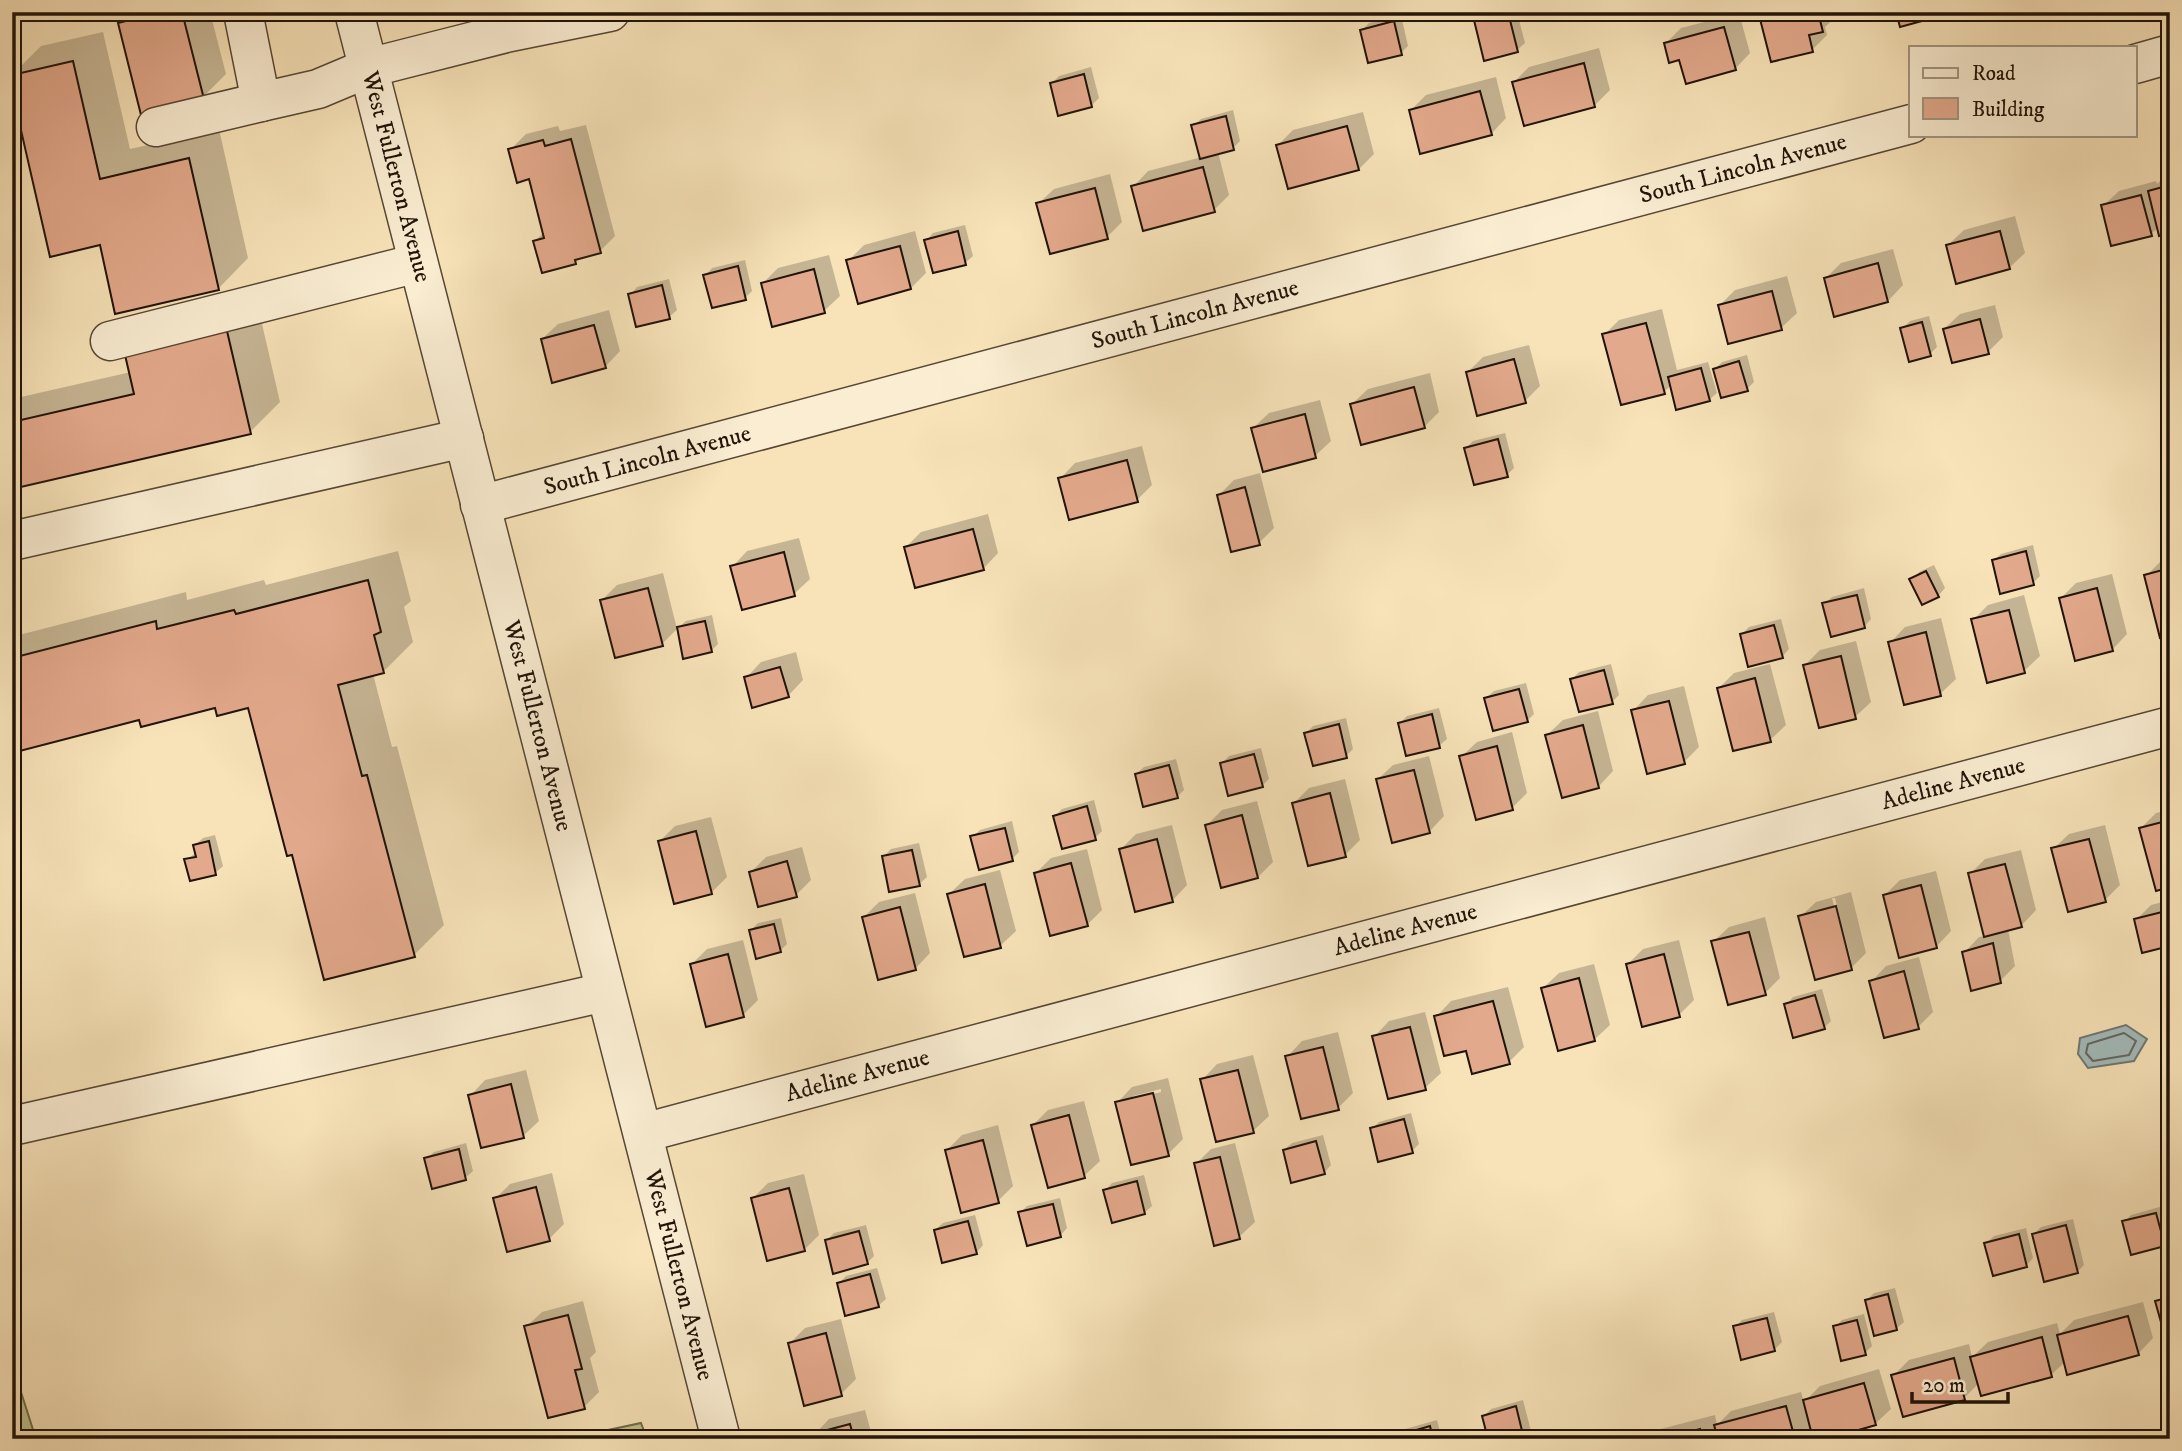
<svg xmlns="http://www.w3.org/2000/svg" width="2182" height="1451" viewBox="0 0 2182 1451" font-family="'IM FELL DW Pica',serif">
<rect width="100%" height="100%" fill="#f8e3b9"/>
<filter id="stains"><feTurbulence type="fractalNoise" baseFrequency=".00286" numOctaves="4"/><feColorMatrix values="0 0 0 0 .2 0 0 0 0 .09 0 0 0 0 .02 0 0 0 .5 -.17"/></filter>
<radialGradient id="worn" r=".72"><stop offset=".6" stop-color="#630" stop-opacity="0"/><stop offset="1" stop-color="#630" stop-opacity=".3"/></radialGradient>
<g fill="#bfc38e" stroke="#706b4b" stroke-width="2">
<polygon points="12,1364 36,1439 12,1439"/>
<polygon points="641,1423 647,1439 566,1439"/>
</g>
<polygon fill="#a3bbbb" stroke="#6f7873" stroke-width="2" points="2126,1025 2147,1039 2134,1061 2088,1068 2078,1054 2080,1038"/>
<g fill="#0003" fill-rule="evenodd">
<polygon points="131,12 210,12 226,74 203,97 120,23"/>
<polygon points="1474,12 1517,12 1525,43 1517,50"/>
<polygon points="1769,12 1837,12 1838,15 1825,27 1827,35 1812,50 1762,20"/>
<polygon points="1739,13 1750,53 1735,69 1681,58 1666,43 1681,28"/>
<polygon points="1401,15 1408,46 1401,53 1361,31 1369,23"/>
<polygon points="103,32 130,149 219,129 248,258 218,289 101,243 12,83 12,75 41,46"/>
<polygon points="1599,48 1610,90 1595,105 1514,82 1529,67"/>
<polygon points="1091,67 1099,98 1092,105 1052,83 1059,76"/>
<polygon points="1496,77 1506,118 1491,134 1411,110 1426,95"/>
<polygon points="1233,110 1240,141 1233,148 1218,152 1229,195 1214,210 1133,187 1148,171 1202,157 1193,126 1201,119"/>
<polygon points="1363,112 1374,154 1359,169 1278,145 1293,130"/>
<polygon points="586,125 615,236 600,251 581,256 575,263 535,241 544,232 530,177 510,150 526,134 558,126 560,131"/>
<polygon points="1110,174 1122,222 1107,237 1038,204 1054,189"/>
<polygon points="2170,175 2170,231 2159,227 2151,234 2103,206 2119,191 2156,181 2157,184 2165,176"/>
<polygon points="2015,216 2025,253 2009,268 1948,245 1964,230"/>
<polygon points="965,225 973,256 965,263 926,241 933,233"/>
<polygon points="915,231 926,273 911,288 848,261 864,245"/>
<polygon points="1893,249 1903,285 1888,301 1826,278 1841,263"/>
<polygon points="829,255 840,296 824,311 763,283 778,268"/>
<polygon points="745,260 752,291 745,298 705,276 712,268"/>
<polygon points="1787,276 1797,313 1781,328 1720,305 1735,290"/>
<polygon points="669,279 677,310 669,317 630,295 637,287"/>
<polygon points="257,302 280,402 250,432 12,487 12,399 131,372"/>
<polygon points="1995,305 2003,337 1988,352 1944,329 1960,314"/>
<polygon points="1662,309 1677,370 1708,362 1717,393 1709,400 1671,385 1664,392 1604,335 1619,320"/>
<polygon points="609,310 620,351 605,367 542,339 558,324"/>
<polygon points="1929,316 1937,347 1930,354 1902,329 1910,321"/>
<polygon points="1529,345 1540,386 1525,401 1467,373 1483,357"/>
<polygon points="1747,355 1754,382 1747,389 1715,369 1722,362"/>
<polygon points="1430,373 1439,412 1424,427 1352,404 1368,389"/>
<polygon points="1320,400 1331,441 1315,456 1253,428 1269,413"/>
<polygon points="1505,433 1514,468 1507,475 1466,448 1473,441"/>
<polygon points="1142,446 1152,485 1137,500 1060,479 1075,463"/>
<polygon points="1260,473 1274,528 1259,543 1219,495 1234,480"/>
<polygon points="988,514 998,553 983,569 906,547 921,532"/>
<polygon points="799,538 810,579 794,594 732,567 747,551"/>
<polygon points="2033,545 2040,576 2033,583 1993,561 2001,554"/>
<polygon points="398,551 411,601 404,607 413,642 383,672 373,674 392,747 397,746 444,925 414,955 293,853 250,706 217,706 141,718 12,752 12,642 19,635 186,592 187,600 264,580 266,585"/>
<polygon points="2170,558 2170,634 2146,576 2161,561"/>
<polygon points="1934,565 1945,588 1938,596 1912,580 1919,572"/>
<polygon points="663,573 677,629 686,621 712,615 718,644 711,651 678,628 662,644 602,600 617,585"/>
<polygon points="2112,574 2127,634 2112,650 2061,598 2076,583"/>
<polygon points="1864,588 1871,619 1864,627 1824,604 1832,597"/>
<polygon points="2024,595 2040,656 2024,671 1973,620 1988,605"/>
<polygon points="1941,618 1956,679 1940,694 1890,643 1905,627"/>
<polygon points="1781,619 1789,649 1782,657 1742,634 1749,627"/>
<polygon points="1856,641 1871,702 1855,717 1804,666 1820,650"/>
<polygon points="796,652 803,680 788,696 746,678 761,662"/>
<polygon points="1611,664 1619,695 1612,702 1572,679 1579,672"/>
<polygon points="1770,664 1786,725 1770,740 1719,688 1734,673"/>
<polygon points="1526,683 1534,714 1527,721 1486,698 1494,691"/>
<polygon points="1684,686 1699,747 1684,762 1633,711 1648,695"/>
<polygon points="1439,708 1447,739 1439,746 1400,723 1407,716"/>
<polygon points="1598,711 1613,771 1598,787 1547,735 1563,720"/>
<polygon points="1346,718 1353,749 1346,756 1306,733 1313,726"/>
<polygon points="1512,732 1527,793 1512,808 1461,757 1477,742"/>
<polygon points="1261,748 1269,779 1262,786 1222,763 1229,756"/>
<polygon points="1429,756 1444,816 1429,832 1377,780 1393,765"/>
<polygon points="1176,759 1184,790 1177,797 1136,774 1144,767"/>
<polygon points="1345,779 1360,840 1345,855 1294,803 1309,788"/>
<polygon points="1094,800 1102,831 1095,838 1055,816 1062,809"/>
<polygon points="1257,801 1273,862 1258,877 1207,825 1222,810"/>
<polygon points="2170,810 2170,885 2141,828 2156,813"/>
<polygon points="711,817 727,877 711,893 660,841 675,826"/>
<polygon points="1012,821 1019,852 1012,859 972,837 980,830"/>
<polygon points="1172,825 1187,885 1172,901 1121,849 1136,834"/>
<polygon points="2105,825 2120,885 2105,900 2053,849 2069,834"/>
<polygon points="215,835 223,866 215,873 186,860 197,852 195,845 203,838"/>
<polygon points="919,843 927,877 919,884 884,856 891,849"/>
<polygon points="802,847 811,880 796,895 751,872 766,857"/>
<polygon points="1087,849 1102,910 1087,925 1035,874 1051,858"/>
<polygon points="2021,850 2036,910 2021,926 2008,929 2015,966 2000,981 1964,953 1979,937 1985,936 1970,874 1985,859"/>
<polygon points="1000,870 1016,931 1000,946 949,894 965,879"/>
<polygon points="1936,871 1951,931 1936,947 1885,895 1900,880"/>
<path d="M1851,892L1866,953L1851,968L1800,917L1816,902ZM1832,898H1835L1851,960H1848Z"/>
<polygon points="915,893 930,953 915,969 864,917 879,902"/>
<polygon points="2170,900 2170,944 2136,920 2151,905"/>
<polygon points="1765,917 1780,978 1765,993 1713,942 1729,927"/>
<polygon points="781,918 787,944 780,951 751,930 758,923"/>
<polygon points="743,940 758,1000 743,1015 692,964 707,949"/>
<polygon points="1679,940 1694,1000 1679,1015 1628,964 1643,949"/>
<polygon points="1919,957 1933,1012 1918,1027 1871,982 1886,966"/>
<polygon points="1594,964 1610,1025 1594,1040 1543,988 1559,973"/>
<polygon points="1508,987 1524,1047 1509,1062 1468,1049 1436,1017 1451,1001"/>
<polygon points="1822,989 1831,1021 1824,1028 1786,1005 1793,997"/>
<polygon points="1425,1012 1441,1073 1425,1088 1374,1037 1389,1021"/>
<polygon points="1338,1032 1353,1093 1338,1108 1287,1057 1302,1041"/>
<polygon points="1253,1055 1269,1116 1253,1131 1202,1080 1217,1064"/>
<polygon points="526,1070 539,1121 523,1136 470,1096 485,1080"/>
<path d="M1168,1078L1183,1139L1168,1154L1117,1103L1132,1087ZM1161,1089V1092L1133,1099V1096Z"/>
<polygon points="1084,1101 1100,1161 1084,1176 1033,1125 1048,1110"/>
<polygon points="1411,1113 1419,1144 1412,1151 1372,1129 1379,1122"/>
<polygon points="998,1125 1013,1186 998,1201 947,1150 962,1135"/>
<polygon points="1323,1135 1331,1165 1324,1173 1284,1150 1292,1143"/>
<polygon points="466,1143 473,1171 465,1178 426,1159 434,1152"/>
<polygon points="1235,1143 1255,1222 1239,1237 1196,1164 1211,1149"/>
<polygon points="552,1173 564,1224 549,1239 495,1199 510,1184"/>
<polygon points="804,1174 819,1235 804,1250 753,1198 768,1183"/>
<polygon points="1144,1175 1152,1206 1144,1213 1105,1191 1112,1183"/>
<polygon points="1060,1198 1067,1228 1060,1236 1020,1213 1027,1206"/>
<polygon points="2163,1206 2170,1230 2170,1239 2164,1244 2124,1222 2131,1215"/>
<polygon points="975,1215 983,1245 976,1253 935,1230 943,1223"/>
<polygon points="2073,1219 2084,1265 2077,1272 2034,1234 2041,1227"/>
<polygon points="866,1225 874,1256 867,1263 827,1240 834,1233"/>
<polygon points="2026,1228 2033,1258 2026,1266 1986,1243 1994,1236"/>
<polygon points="877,1268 886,1299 878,1306 839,1283 846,1276"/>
<polygon points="1895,1288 1904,1322 1896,1329 1867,1300 1874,1293"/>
<polygon points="2170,1289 2170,1345 2157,1302"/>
<polygon points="583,1301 596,1352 590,1358 599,1392 584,1407 526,1327 542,1312"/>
<polygon points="2143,1302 2153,1338 2138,1354 2066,1361 2051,1375 1979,1383 1964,1398 1893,1376 1909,1360 1969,1344 1972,1357 1988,1342 2057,1323 2060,1334 2074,1320"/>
<polygon points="1774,1312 1782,1342 1774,1350 1735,1327 1742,1320"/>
<polygon points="1864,1314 1872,1346 1865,1353 1835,1327 1842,1320"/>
<polygon points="841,1319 856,1379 841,1394 790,1343 805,1328"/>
<polygon points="1879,1369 1891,1409 1875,1424 1812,1428 1801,1439 1640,1439 1645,1433 1715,1415 1717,1425 1731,1411 1801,1392 1804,1402 1820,1386"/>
<polygon points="1523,1400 1531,1431 1524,1438 1484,1416 1491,1409"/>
<polygon points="865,1410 873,1439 815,1439 814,1435 829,1419"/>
<polygon points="1437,1420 1442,1439 1399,1439 1398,1436 1405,1429"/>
</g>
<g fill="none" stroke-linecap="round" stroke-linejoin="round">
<polygon stroke="#626762" stroke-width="2" points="2124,1033 2136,1041 2129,1055 2093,1061 2086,1053 2088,1044"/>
</g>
<g fill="#e3a98c" stroke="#201308" stroke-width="2">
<polygon points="161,12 182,12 204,99 141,115 118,23"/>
<polygon points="1472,12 1508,12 1518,52 1484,61"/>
<polygon points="1787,12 1818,12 1823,32 1809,35 1813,52 1771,62 1760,19"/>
<polygon points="1896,12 1955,12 1900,27"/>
<polygon points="1394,21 1402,55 1368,63 1360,30"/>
<polygon points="1724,27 1736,70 1686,84 1679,60 1669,63 1664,43"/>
<polygon points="73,61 100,179 189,158 219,290 115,314 100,245 50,257 12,91 12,75"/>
<polygon points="1584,63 1595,107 1524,126 1512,82"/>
<polygon points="1084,74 1092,107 1058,116 1050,83"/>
<polygon points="1480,91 1492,135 1420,154 1409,110"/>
<polygon points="1226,116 1234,150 1200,159 1191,125"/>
<polygon points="1347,126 1359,170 1288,189 1276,145"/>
<polygon points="571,139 601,253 575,260 576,264 542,273 533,241 544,238 529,179 517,183 508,149 543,140 545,146"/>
<polygon points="1203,167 1215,212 1143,231 1131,186"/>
<polygon points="2170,185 2170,233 2159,236 2148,191"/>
<polygon points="1095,188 1108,239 1050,254 1036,203"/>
<polygon points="2141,195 2152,236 2111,246 2101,205"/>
<polygon points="958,231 966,265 933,273 924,240"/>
<polygon points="2000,231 2010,269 1956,284 1946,245"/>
<polygon points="900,246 911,289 858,304 846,260"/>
<polygon points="1878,263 1888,302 1834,317 1824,278"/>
<polygon points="738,266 746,300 712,308 703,275"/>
<polygon points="814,269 825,313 772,327 761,283"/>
<polygon points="662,285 670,319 636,327 628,294"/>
<polygon points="1772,291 1782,330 1728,344 1718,305"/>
<polygon points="1980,319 1989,354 1952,363 1943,329"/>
<polygon points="1922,322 1931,356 1909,362 1900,328"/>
<polygon points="1646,323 1665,394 1621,405 1602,334"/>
<polygon points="594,325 606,368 552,383 541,339"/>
<polygon points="227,331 251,434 12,489 12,422 134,394 125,355"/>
<polygon points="1514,359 1526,403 1477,416 1466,372"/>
<polygon points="1739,361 1748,391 1721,398 1713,369"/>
<polygon points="1701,368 1710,401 1676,410 1668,377"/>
<polygon points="1414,387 1425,428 1361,445 1350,404"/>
<polygon points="1305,414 1316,458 1263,472 1251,428"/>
<polygon points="1498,439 1508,477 1474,485 1464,448"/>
<polygon points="1127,460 1138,502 1069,520 1058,478"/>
<polygon points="1245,487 1260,545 1231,552 1217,495"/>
<polygon points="973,529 984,570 915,588 904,547"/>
<polygon points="2026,551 2034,585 2000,594 1992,560"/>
<polygon points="784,552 795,596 742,610 730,566"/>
<polygon points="2170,568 2170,636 2160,638 2144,575"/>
<polygon points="1926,571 1939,597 1922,605 1909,579"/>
<polygon points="368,580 381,632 374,635 384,673 338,685 362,776 367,775 415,957 324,980 292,855 287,856 248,708 217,716 215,708 141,727 139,720 12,753 12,658 156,621 157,629 234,610 236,614"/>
<polygon points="648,588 663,646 615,658 600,600"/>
<polygon points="2097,588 2113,651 2075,661 2059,598"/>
<polygon points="1857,595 1865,628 1831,637 1822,603"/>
<polygon points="2009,610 2025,673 1987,683 1971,619"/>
<polygon points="705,621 712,652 683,659 677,627"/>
<polygon points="1774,625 1783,658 1748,667 1740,634"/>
<polygon points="1926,632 1941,696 1904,705 1888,642"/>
<polygon points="1841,656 1856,719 1819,728 1803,665"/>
<polygon points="780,667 789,697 752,708 744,677"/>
<polygon points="1604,670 1613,704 1579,712 1570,679"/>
<polygon points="1755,678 1771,742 1733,751 1717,688"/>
<polygon points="1519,689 1528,722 1493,731 1484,698"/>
<polygon points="1669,701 1685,764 1647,774 1631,710"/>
<polygon points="1432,714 1440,748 1406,756 1398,723"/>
<polygon points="1339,724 1347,758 1313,766 1304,733"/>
<polygon points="1583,725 1599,788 1562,798 1545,735"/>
<polygon points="1497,746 1513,810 1476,820 1459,756"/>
<polygon points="1254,754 1263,787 1228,796 1220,763"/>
<polygon points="1169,765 1178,798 1143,807 1135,774"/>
<polygon points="1414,770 1430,833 1392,843 1376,779"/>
<polygon points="1330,793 1346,857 1308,866 1292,803"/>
<polygon points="1087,806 1096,840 1062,849 1053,816"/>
<polygon points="1242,815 1258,878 1221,888 1205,825"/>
<polygon points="2170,820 2170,887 2156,891 2139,828"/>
<polygon points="1005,828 1013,861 979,870 970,836"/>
<polygon points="696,831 712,894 674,904 658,841"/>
<polygon points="1157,839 1173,902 1135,912 1119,849"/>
<polygon points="2089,839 2106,902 2068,912 2051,848"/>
<polygon points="209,841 216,875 190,881 184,859 196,857 193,845"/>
<polygon points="912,850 920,886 889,892 882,856"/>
<polygon points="787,861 797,897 758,907 749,872"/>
<polygon points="1071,863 1088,926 1050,936 1034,873"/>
<polygon points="2005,864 2022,927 1984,937 1968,873"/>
<polygon points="985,884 1001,948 964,957 947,894"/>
<polygon points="1921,885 1937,948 1899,958 1883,895"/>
<polygon points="1836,906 1852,970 1815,980 1798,916"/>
<polygon points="900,907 916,970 878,980 862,917"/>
<polygon points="2170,910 2170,946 2142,953 2134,919"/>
<polygon points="774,924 781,952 756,959 749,930"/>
<polygon points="1749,932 1766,995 1728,1005 1711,941"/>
<polygon points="1993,943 2001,983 1971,991 1962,952"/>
<polygon points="728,954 744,1017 706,1027 690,964"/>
<polygon points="1664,954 1680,1017 1642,1027 1626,964"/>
<polygon points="1904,971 1919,1029 1884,1038 1869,981"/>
<polygon points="1579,978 1595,1041 1558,1051 1541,988"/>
<polygon points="1815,995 1825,1029 1793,1038 1784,1004"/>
<polygon points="1493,1001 1510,1064 1472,1074 1466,1051 1444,1056 1434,1016"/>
<polygon points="1410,1027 1426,1090 1388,1099 1372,1036"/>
<polygon points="1323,1047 1339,1110 1301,1119 1285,1056"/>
<polygon points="1238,1070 1254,1133 1216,1142 1200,1079"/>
<polygon points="511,1084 524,1138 481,1148 468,1095"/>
<polygon points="1153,1093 1169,1156 1131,1165 1115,1102"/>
<polygon points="1069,1115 1085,1178 1048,1188 1031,1125"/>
<polygon points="1404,1119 1413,1153 1378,1162 1370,1128"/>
<polygon points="983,1140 999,1203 961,1213 945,1150"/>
<polygon points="1316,1141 1325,1174 1291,1183 1283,1150"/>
<polygon points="459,1149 466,1180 432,1189 424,1158"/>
<polygon points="1220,1157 1240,1239 1214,1246 1194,1163"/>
<polygon points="1137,1181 1145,1214 1112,1223 1103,1190"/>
<polygon points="536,1187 550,1241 507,1252 493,1198"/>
<polygon points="789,1188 805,1251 767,1261 751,1198"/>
<polygon points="1053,1204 1061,1237 1027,1246 1018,1212"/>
<polygon points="2156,1213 2165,1246 2131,1255 2122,1221"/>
<polygon points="968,1221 977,1254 942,1263 934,1230"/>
<polygon points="2066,1225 2078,1273 2044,1282 2032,1234"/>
<polygon points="859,1231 868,1264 833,1274 825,1240"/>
<polygon points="2019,1234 2027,1267 1993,1276 1984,1243"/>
<polygon points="870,1274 879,1307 845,1316 837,1283"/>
<polygon points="1888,1294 1897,1330 1874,1336 1865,1300"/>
<polygon points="2170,1297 2170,1346 2168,1347 2155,1301"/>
<polygon points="568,1315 582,1369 575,1370 585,1409 548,1418 524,1326"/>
<polygon points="2128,1316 2139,1355 2067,1375 2057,1335"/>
<polygon points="1767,1318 1775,1351 1741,1360 1733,1326"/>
<polygon points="1857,1320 1866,1355 1841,1361 1833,1326"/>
<polygon points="826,1333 842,1396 804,1406 788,1343"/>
<polygon points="2042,1337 2052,1377 1981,1396 1970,1357"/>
<polygon points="1954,1358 1965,1400 1903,1417 1891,1375"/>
<polygon points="1864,1383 1876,1425 1827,1439 1813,1439 1803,1400"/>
<polygon points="1516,1406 1524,1439 1488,1439 1482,1416"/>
<polygon points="1786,1406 1795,1439 1718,1439 1714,1425"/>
<polygon points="850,1424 854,1439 813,1439 812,1434"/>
<polygon points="1430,1426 1433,1439 1397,1439 1396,1436"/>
<polygon points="1700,1429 1702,1439 1663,1439"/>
</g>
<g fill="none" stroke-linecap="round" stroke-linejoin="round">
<defs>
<g id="minor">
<polyline points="243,12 261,102 318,89 368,68 506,33 610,12"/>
<path id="s1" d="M354,12L721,1439"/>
<polyline points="2135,64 2170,54"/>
<polyline points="156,127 261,102"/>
<polyline points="110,341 418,263"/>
<path id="s2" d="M480,505L1911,124"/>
<polyline points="12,541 464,438"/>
<polyline points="12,1126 605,992"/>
<path id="s3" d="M643,1133L2170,726"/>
</g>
</defs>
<use href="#minor" stroke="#564734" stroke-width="41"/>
<use href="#minor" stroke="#faedd2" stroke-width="38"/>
</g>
<g text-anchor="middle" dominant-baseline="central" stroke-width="7" stroke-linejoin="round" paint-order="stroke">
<g font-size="24" fill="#201308" stroke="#faedd2">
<text stroke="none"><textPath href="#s2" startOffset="1307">South Lincoln Avenue</textPath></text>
<text stroke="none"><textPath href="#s1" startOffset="170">West Fullerton Avenue</textPath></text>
<text stroke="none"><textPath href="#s2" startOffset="740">South Lincoln Avenue</textPath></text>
<text stroke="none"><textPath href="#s2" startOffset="173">South Lincoln Avenue</textPath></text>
<text stroke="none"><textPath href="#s1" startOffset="737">West Fullerton Avenue</textPath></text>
<text stroke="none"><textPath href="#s3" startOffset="1356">Adeline Avenue</textPath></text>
<text stroke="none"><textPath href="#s3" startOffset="789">Adeline Avenue</textPath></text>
<text stroke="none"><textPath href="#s3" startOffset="222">Adeline Avenue</textPath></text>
<text stroke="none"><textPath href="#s1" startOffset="1304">West Fullerton Avenue</textPath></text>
</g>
</g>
<rect width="2182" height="1451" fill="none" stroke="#f8e3b9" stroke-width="42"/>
<rect x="14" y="14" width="2154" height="1423" fill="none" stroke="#201308" stroke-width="3.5"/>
<rect x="21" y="21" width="2140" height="1409" fill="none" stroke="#201308" stroke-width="2"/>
<rect x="1909" y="46" width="228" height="91" fill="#faedd2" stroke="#a39681" stroke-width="2"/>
<rect x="1923" y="68" width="35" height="10" fill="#faedd2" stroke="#a39681" stroke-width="2"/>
<text x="1972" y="80" font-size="21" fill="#201308">Road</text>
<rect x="1923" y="98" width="35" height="21" fill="#e3a98c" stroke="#a39681" stroke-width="2"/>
<text x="1972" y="116" font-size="21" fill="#201308">Building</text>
<path d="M1912 1392v10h96v-10" fill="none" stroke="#201308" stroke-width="3.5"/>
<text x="1923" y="1392" font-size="21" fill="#201308" stroke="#faedd2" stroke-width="5" paint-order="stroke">20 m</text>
<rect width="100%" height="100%" filter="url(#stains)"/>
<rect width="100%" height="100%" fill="url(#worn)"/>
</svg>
